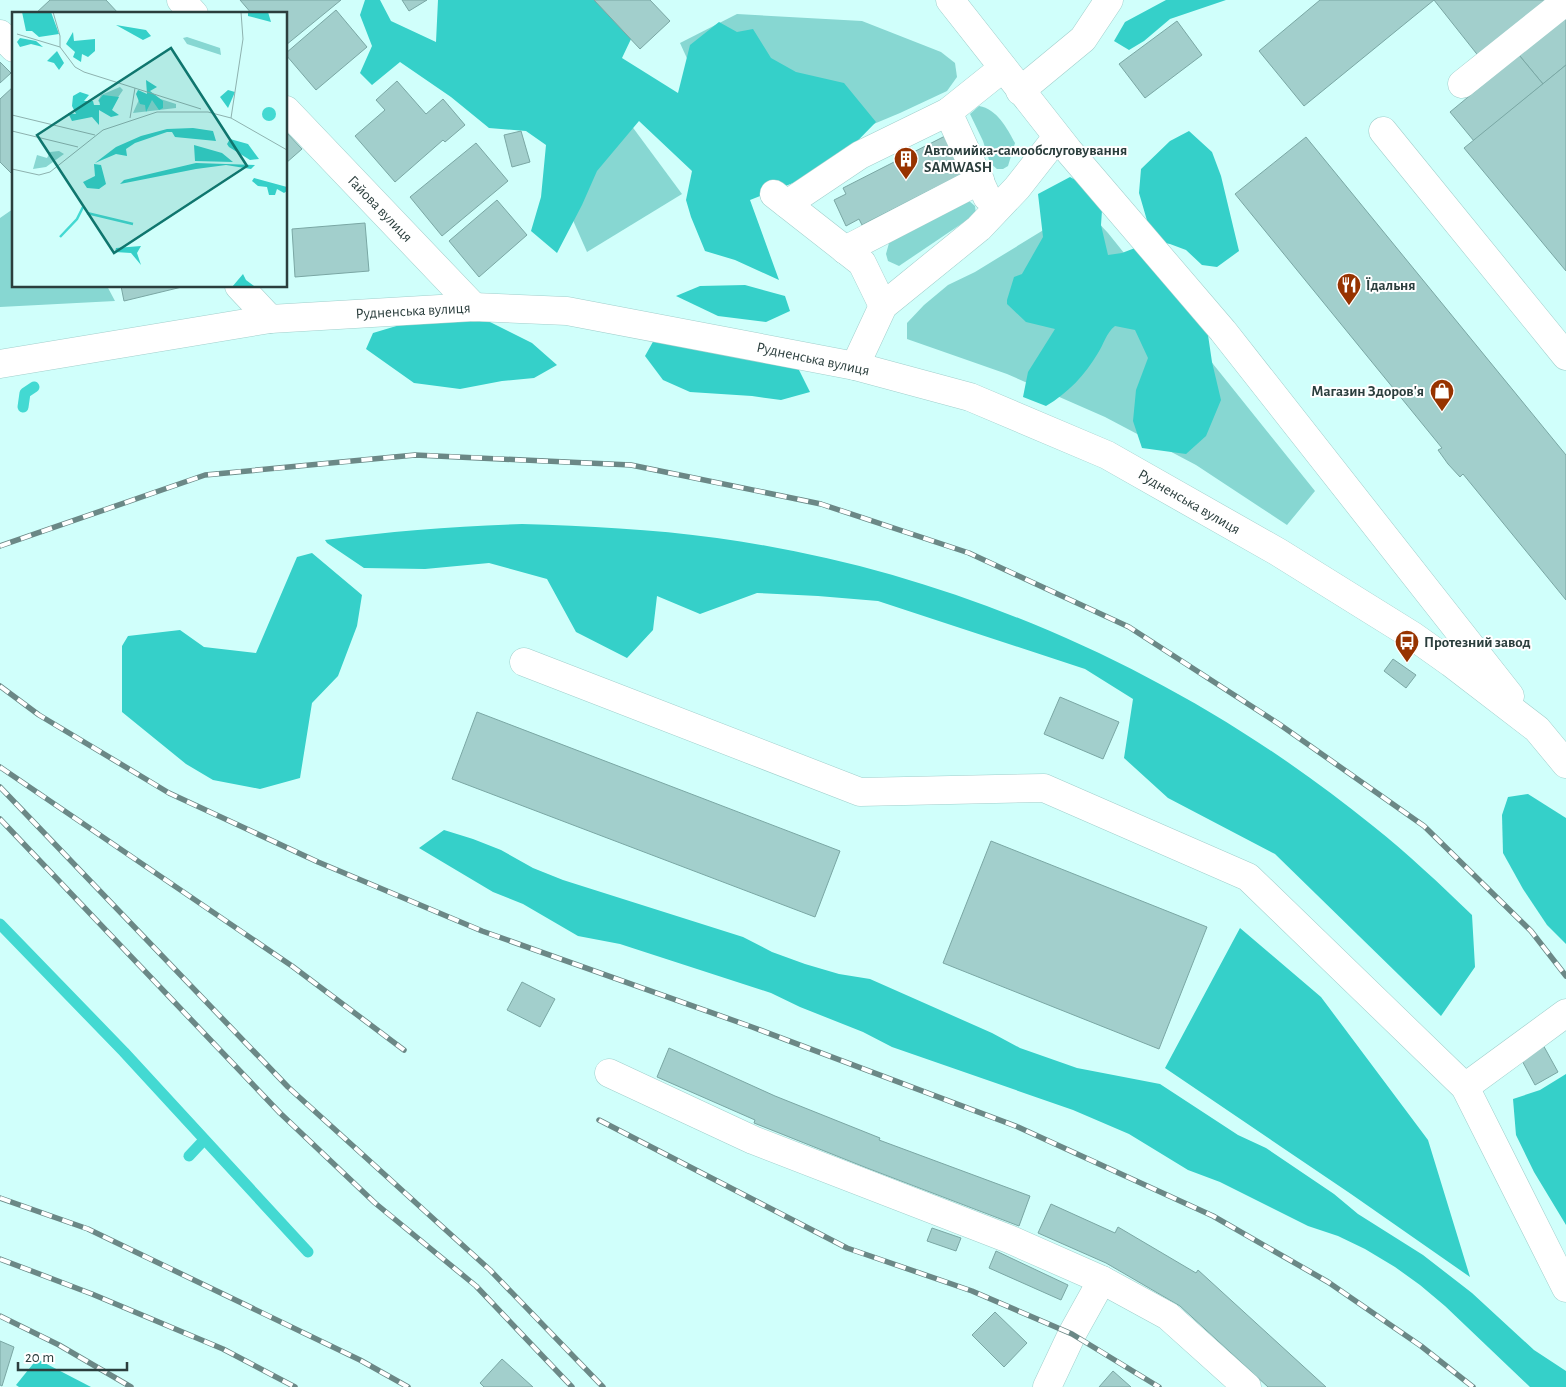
<svg xmlns="http://www.w3.org/2000/svg" width="1566" height="1387" viewBox="0 0 1566 1387" font-family="'Alegreya Sans',sans-serif">
<rect width="100%" height="100%" fill="#d0fffb"/>
<g fill="#87d7d2">
<polygon points="737,14 862,21 941,52 955,63 957,77 947,91 900,113 742,179 680,43"/>
<path d="M979,106C997,109 1007,128 1015,143L1008,166L1003,169H997L990,163L983,141L970,114Z"/>
<polygon points="631,125 682,194 587,252 553,175"/>
<polygon points="968,200 975,206 976,214 899,266 888,261 886,254 889,243 960,201"/>
<polygon points="13,209 14,286 107,286 115,301 0,307 0,218"/>
<polygon points="1090,214 1108,233 1315,491 1287,525 1196,465 1105,417 1007,374 907,339 907,323 924,305 948,285 975,272 1068,215"/>
</g>
<g fill="#35d0c9">
<polygon points="365,0 380,0 391,21 436,42 438,0 621,0 640,20 622,58 678,93 690,45 719,22 737,32 753,29 771,58 796,72 844,83 876,122 831,168 750,200 779,280 735,260 705,251 691,217 686,200 692,171 639,121 597,171 582,205 557,253 531,231 541,197 546,145 526,131 489,128 451,97 400,62 372,85 360,73 372,46 360,15"/>
<polygon points="1166,0 1226,0 1170,19 1144,41 1129,50 1114,41 1125,22"/>
<path d="M1189,131L1212,152L1221,176L1239,251L1217,267L1202,265L1186,250L1170,244L1154,241L1208,335L1212,362L1221,400L1206,436L1186,454L1142,448L1133,421L1136,390L1148,358L1135,330L1115,326C1106,333 1104,344 1098,353C1085,375 1068,393 1046,406L1023,397L1028,372L1055,329L1026,322L1007,304V300L1014,277L1022,274L1043,237L1038,194L1070,177L1103,195L1101,225L1108,255L1122,253L1153,241L1139,193L1141,169L1170,141Z"/>
<polygon points="745,285 785,296 790,311 766,322 718,316 676,296 700,286"/>
<polygon points="449,318 490,322 532,343 557,365 534,378 502,381 460,389 414,383 366,349 373,333 403,324"/>
<polygon points="659,331 798,368 810,392 781,400 752,396 690,392 663,380 645,356"/>
<path d="M522,524C587,526 652,529 717,538C956,571 1186,674 1373,826C1408,854 1440,884 1472,915L1475,967L1441,1016L1275,854L1168,798L1124,758L1133,699L1085,669L878,601L818,596L757,593L700,614L657,596L653,630L627,658L576,632L547,579L489,563L425,569L364,568L327,543L325,540C391,531 456,526 522,524Z"/>
<polygon points="312,553 362,595 357,626 338,676 312,703 300,778 260,789 213,780 186,764 122,712 122,646 128,636 180,630 204,647 256,653 297,557"/>
<polygon points="1528,794 1566,818 1566,944 1547,925 1523,889 1503,853 1502,815 1508,797"/>
<polygon points="444,830 473,839 501,850 533,868 563,880 743,937 772,952 805,964 839,974 870,979 992,1033 1020,1048 1077,1068 1160,1084 1238,1135 1266,1148 1334,1194 1358,1214 1423,1255 1472,1293 1534,1350 1566,1371 1566,1387 1530,1387 1445,1306 1420,1285 1395,1267 1365,1249 1338,1236 1308,1226 1220,1182 1188,1170 1129,1134 1073,1110 892,1047 863,1032 800,1007 771,993 620,944 578,936 523,904 493,892 419,848"/>
<polygon points="1240,928 1321,997 1428,1140 1470,1277 1351,1194 1165,1068"/>
<polygon points="1566,1074 1566,1225 1534,1172 1516,1135 1513,1099 1540,1090"/>
<polygon points="37,1359 91,1387 19,1387 16,1385"/>
</g>
<g fill="none" stroke-linecap="round" stroke-linejoin="round">
<g stroke="#43d9d2" stroke-width="11">
<polyline points="23,407 25,393 34,387"/>
<polyline points="0,924 124,1052 308,1252"/>
<polyline points="189,1156 204,1140"/>
</g>
</g>
<g fill="#a2cfcc" stroke="#7aa7a4">
<polygon points="50,0 106,0 119,14 35,14"/>
<polygon points="240,0 341,0 286,45 286,14 252,14"/>
<polygon points="402,0 427,0 409,11"/>
<polygon points="594,0 650,0 670,21 640,49"/>
<polygon points="1320,0 1434,0 1304,106 1259,51"/>
<polygon points="1434,0 1550,0 1480,58"/>
<polygon points="336,10 367,47 316,90 286,55 286,53"/>
<polygon points="1566,17 1566,65 1543,84 1519,55"/>
<polygon points="1177,21 1202,55 1145,98 1119,64"/>
<polygon points="1519,55 1543,84 1474,141 1450,112"/>
<polygon points="0,62 11,73 0,83"/>
<polygon points="1566,65 1566,271 1464,148"/>
<polygon points="397,81 426,114 443,99 465,125 445,142 443,140 395,182 355,136 385,110 376,100"/>
<polygon points="14,86 14,176 0,162 0,99"/>
<polygon points="521,131 530,162 512,167 504,135"/>
<polygon points="286,132 302,149 286,163"/>
<polygon points="949,134 968,171 862,225 859,219 846,226 834,200 846,194 843,188"/>
<polygon points="1306,137 1566,455 1566,600 1463,474 1460,477 1448,464 1438,450 1442,448 1235,194"/>
<polygon points="476,143 508,181 442,236 410,197"/>
<polygon points="497,200 527,235 479,277 449,241"/>
<polygon points="365,223 369,271 295,277 292,229"/>
<polygon points="121,286 186,286 124,301"/>
<polygon points="1393,659 1416,675 1406,688 1384,671"/>
<polygon points="1060,697 1119,722 1103,759 1044,734"/>
<polygon points="477,712 840,851 815,917 452,779"/>
<polygon points="991,841 1207,927 1159,1049 943,963"/>
<polygon points="522,982 555,999 540,1027 507,1010"/>
<polygon points="1542,1043 1558,1072 1535,1085 1519,1055"/>
<polygon points="669,1048 775,1096 880,1138 879,1140 1030,1196 1019,1226 867,1168 754,1123 755,1120 657,1077"/>
<polygon points="1051,1204 1115,1233 1118,1227 1196,1273 1198,1270 1326,1387 1268,1387 1180,1306 1106,1263 1038,1233"/>
<polygon points="932,1228 961,1238 956,1251 927,1241"/>
<polygon points="996,1251 1068,1285 1061,1300 989,1268"/>
<polygon points="995,1312 1027,1343 1004,1367 972,1335"/>
<polygon points="0,1341 14,1347 2,1386 0,1385"/>
<polygon points="502,1359 533,1387 484,1387 480,1383"/>
<polygon points="1113,1371 1131,1387 1099,1387"/>
</g>
<g fill="none" stroke-linecap="round" stroke-linejoin="round">
<defs>
<g id="minor">
<polyline points="181,0 194,14"/>
<polyline points="950,0 1068,150 1223,331 1510,696"/>
<polyline points="0,34 14,48"/>
<polyline points="1462,84 1566,1"/>
<polyline points="1020,91 1083,39 1109,0"/>
<polyline points="286,110 474,307"/>
<polyline points="948,112 987,197"/>
<polyline points="1383,131 1566,356"/>
<polyline points="774,194 862,263 883,306"/>
<polyline points="787,204 860,155 948,112 1003,68"/>
<polyline points="845,250 980,180"/>
<polyline points="239,286 270,319"/>
<polyline points="0,364 270,319 474,307 567,311 855,366 970,397 1107,455 1278,552 1413,636 1451,663 1537,729 1566,764"/>
<polyline points="855,366 883,306 979,228 1017,188 1057,137"/>
<polyline points="524,662 860,792 1044,788 1248,877 1465,1087 1566,1288"/>
<polyline points="609,1073 753,1140 1009,1239 1102,1280 1168,1316 1247,1387"/>
<polyline points="1465,1087 1566,1013"/>
<polyline points="1047,1387 1072,1334 1102,1280"/>
</g>
</defs>
<use href="#minor" stroke="#a1cfcc" stroke-width="29"/>
<use href="#minor" stroke="#fff" stroke-width="28"/>
<defs>
<g id="rail">
<polyline points="0,546 205,475 415,455 631,465 821,504 969,553 1129,627 1279,724 1424,826 1531,931 1566,976"/>
<polyline points="0,686 39,715 169,793 318,862 482,931 752,1027 1018,1127 1213,1216 1328,1282 1421,1346 1473,1387"/>
<polyline points="0,767 292,966 404,1050"/>
<polyline points="0,787 288,1087 490,1270 603,1387"/>
<polyline points="0,819 280,1113 375,1203 476,1286 572,1387"/>
<polyline points="599,1120 847,1248 972,1291 1072,1334 1159,1387"/>
<polyline points="0,1198 88,1229 360,1360 408,1387"/>
<polyline points="0,1259 92,1294 223,1349 295,1387"/>
<polyline points="0,1316 59,1345 131,1387"/>
</g>
</defs>
<use href="#rail" stroke="#6b8886" stroke-width="5.5"/>
<use href="#rail" stroke="#fff" stroke-width="4" stroke-dasharray="11" stroke-linecap="butt"/>
</g>
<defs>
<symbol id="building-pin" viewBox="-11 -11 22 30"><path d="M0 17L-7.5 6A9.5 9.5 0 1 1 7.5 6Z" fill="#973300" stroke="#fff"/><path d="M-4-6H4V6H1V3H-1V6H-4ZM-2.5-4.3h1.7v1.8h-1.7ZM.8-4.3h1.7v1.8H.8ZM-2.5-1h1.7V.8h-1.7ZM.8-1h1.7V.8H.8Z" fill="#fff"/></symbol>
<symbol id="restaurant-pin" viewBox="-11 -11 22 30"><path d="M0 17L-7.5 6A9.5 9.5 0 1 1 7.5 6Z" fill="#973300" stroke="#fff"/><path d="M-5-6h1v4h1v-4h1v4h1v-4h1v5L-1.5 .5V6h-2V.5L-5-1ZM5-6V6H3V1.5H1.5Q1.5-4 5-6Z" fill="#fff"/></symbol>
<symbol id="shop-pin" viewBox="-11 -11 22 30"><path d="M0 17L-7.5 6A9.5 9.5 0 1 1 7.5 6Z" fill="#973300" stroke="#fff"/><path d="M-5-2.5h2.3a2.7 3.5 0 0 1 5.4 0H5L5.5 6h-11ZM-1.5-2.5h3a1.5 2.3 0 0 0-3 0Z" fill="#fff"/></symbol>
<symbol id="bus-pin" viewBox="-11 -11 22 30"><path d="M0 17L-7.5 6A9.5 9.5 0 1 1 7.5 6Z" fill="#973300" stroke="#fff"/><path d="M-5-6H5V4H4V6H2V4H-2V6H-4V4H-5ZM-3.5-4V0h7V-4ZM-3.5 1.2v1.5H-2V1.2ZM2 1.2v1.5H3.5V1.2Z" fill="#fff"/></symbol>
</defs>
<g fill-rule="evenodd">
<use href="#building-pin" x="892" y="145" width="28" height="38"/>
<use href="#restaurant-pin" x="1335" y="271" width="28" height="38"/>
<use href="#shop-pin" x="1428" y="377" width="28" height="38"/>
<use href="#bus-pin" x="1393" y="628" width="28" height="38"/>
</g>
<g text-anchor="middle" dominant-baseline="central" stroke-width="4" stroke-linejoin="round" paint-order="stroke">
<g font-size="15" font-weight="bold" fill="#2b3e3d" stroke="#fff" text-anchor="start">
<text x="924" y="150">Автомийка-самообслуговування<tspan x="924" dy="17">SAMWASH</tspan></text>
<text x="1366" y="285">Їдальня</text>
<text x="1424" y="391" text-anchor="end">Магазин Здоров'я</text>
<text x="1424" y="642">Протезний завод</text>
</g>
<g font-size="15" fill="#2b3e3d" stroke="#fff">
<text transform="translate(380 209) rotate(46)">Гайова вулиця</text>
<text transform="translate(413 311) rotate(-3)">Рудненська вулиця</text>
<text transform="translate(813 359) rotate(12)">Рудненська вулиця</text>
<text transform="translate(1189 502) rotate(30)">Рудненська вулиця</text>
</g>
</g>
<g transform="translate(12 12)">
<rect width="275" height="275" fill="#d0fffb"/>
<path d="M175,25L208,36L209,43L175,32L171,26ZM108,75L111,78L98,97L86,89L89,83ZM130,81L164,92V96L121,101ZM47,139L52,142L34,155L21,157L25,143L35,146L38,140Z" fill="#87d7d2"/>
<path d="M10,0H39L47,22L27,25L20,19H14ZM236,0H256L259,10L236,4ZM104,13L134,18L139,24L131,28ZM61,20L62,29L83,27V39L76,45L70,42L69,50L61,45L63,40L54,32ZM8,26L24,29L31,35L19,32L8,35L5,30ZM45,39L52,51L47,58L42,51L35,49ZM134,68L145,75L138,79L151,89V96L147,98L140,88L134,100L133,93L128,92L124,82L126,78L135,82ZM216,78L223,80L216,96L208,85ZM68,80L77,83L72,89H81L82,93H88L87,88L91,83L107,85L100,98L107,103L99,105L87,98V113L80,105L60,109L56,101L64,102L60,94L61,84ZM181,116L201,119L204,129L163,125L160,120H155L123,131L114,137L115,144L104,142L83,151L104,135L129,124L155,117ZM218,127L236,132L247,147L238,148L217,135L215,132ZM182,133L210,141L221,150L183,149ZM184,151L243,153L239,157L214,153L184,157L108,172L112,168ZM82,152L89,153L94,172L87,177L75,176L71,170L83,164ZM242,166L275,175V179L272,181L265,177L263,183H257L255,175L246,174L240,169ZM129,234L125,241L129,253L119,241L103,240L104,236ZM231,262L234,268L242,274L220,275Z" fill="#35d0c9"/>
<path d="M250 102a7 7 0 1 1 14 0a7 7 0 1 1-14 0Z" fill="#43d9d2"/>
<path fill="none" stroke="#43d9d2" stroke-width="2.5" d="M75,201L121,212M48,225L65,207L71,195"/>
<path fill="none" stroke="#8eb2af" stroke-width="1" d="M41,0L48,24V35M5,22L48,35L63,55L72,60L189,97M0,103L83,123M118,106L123,76M219,106L231,27L229,0M0,119L66,135M0,157L27,163L38,160L91,118L145,100H196L219,106L275,138"/>
<path fill="#0f766e" fill-opacity="0.15" stroke="#0f766e" stroke-width="2.5" d="M159,36L235,154L102,241L25,123Z"/>
<rect width="275" height="275" fill="none" stroke="#2b3e3d" stroke-width="2.5"/>
</g>
<path d="M18 1362v8h109v-8" fill="none" stroke="#2b3e3d" stroke-width="2.5"/>
<text x="25" y="1362" font-size="15" fill="#2b3e3d" stroke="#ffffff" stroke-width="4" paint-order="stroke">20 m</text>
</svg>
